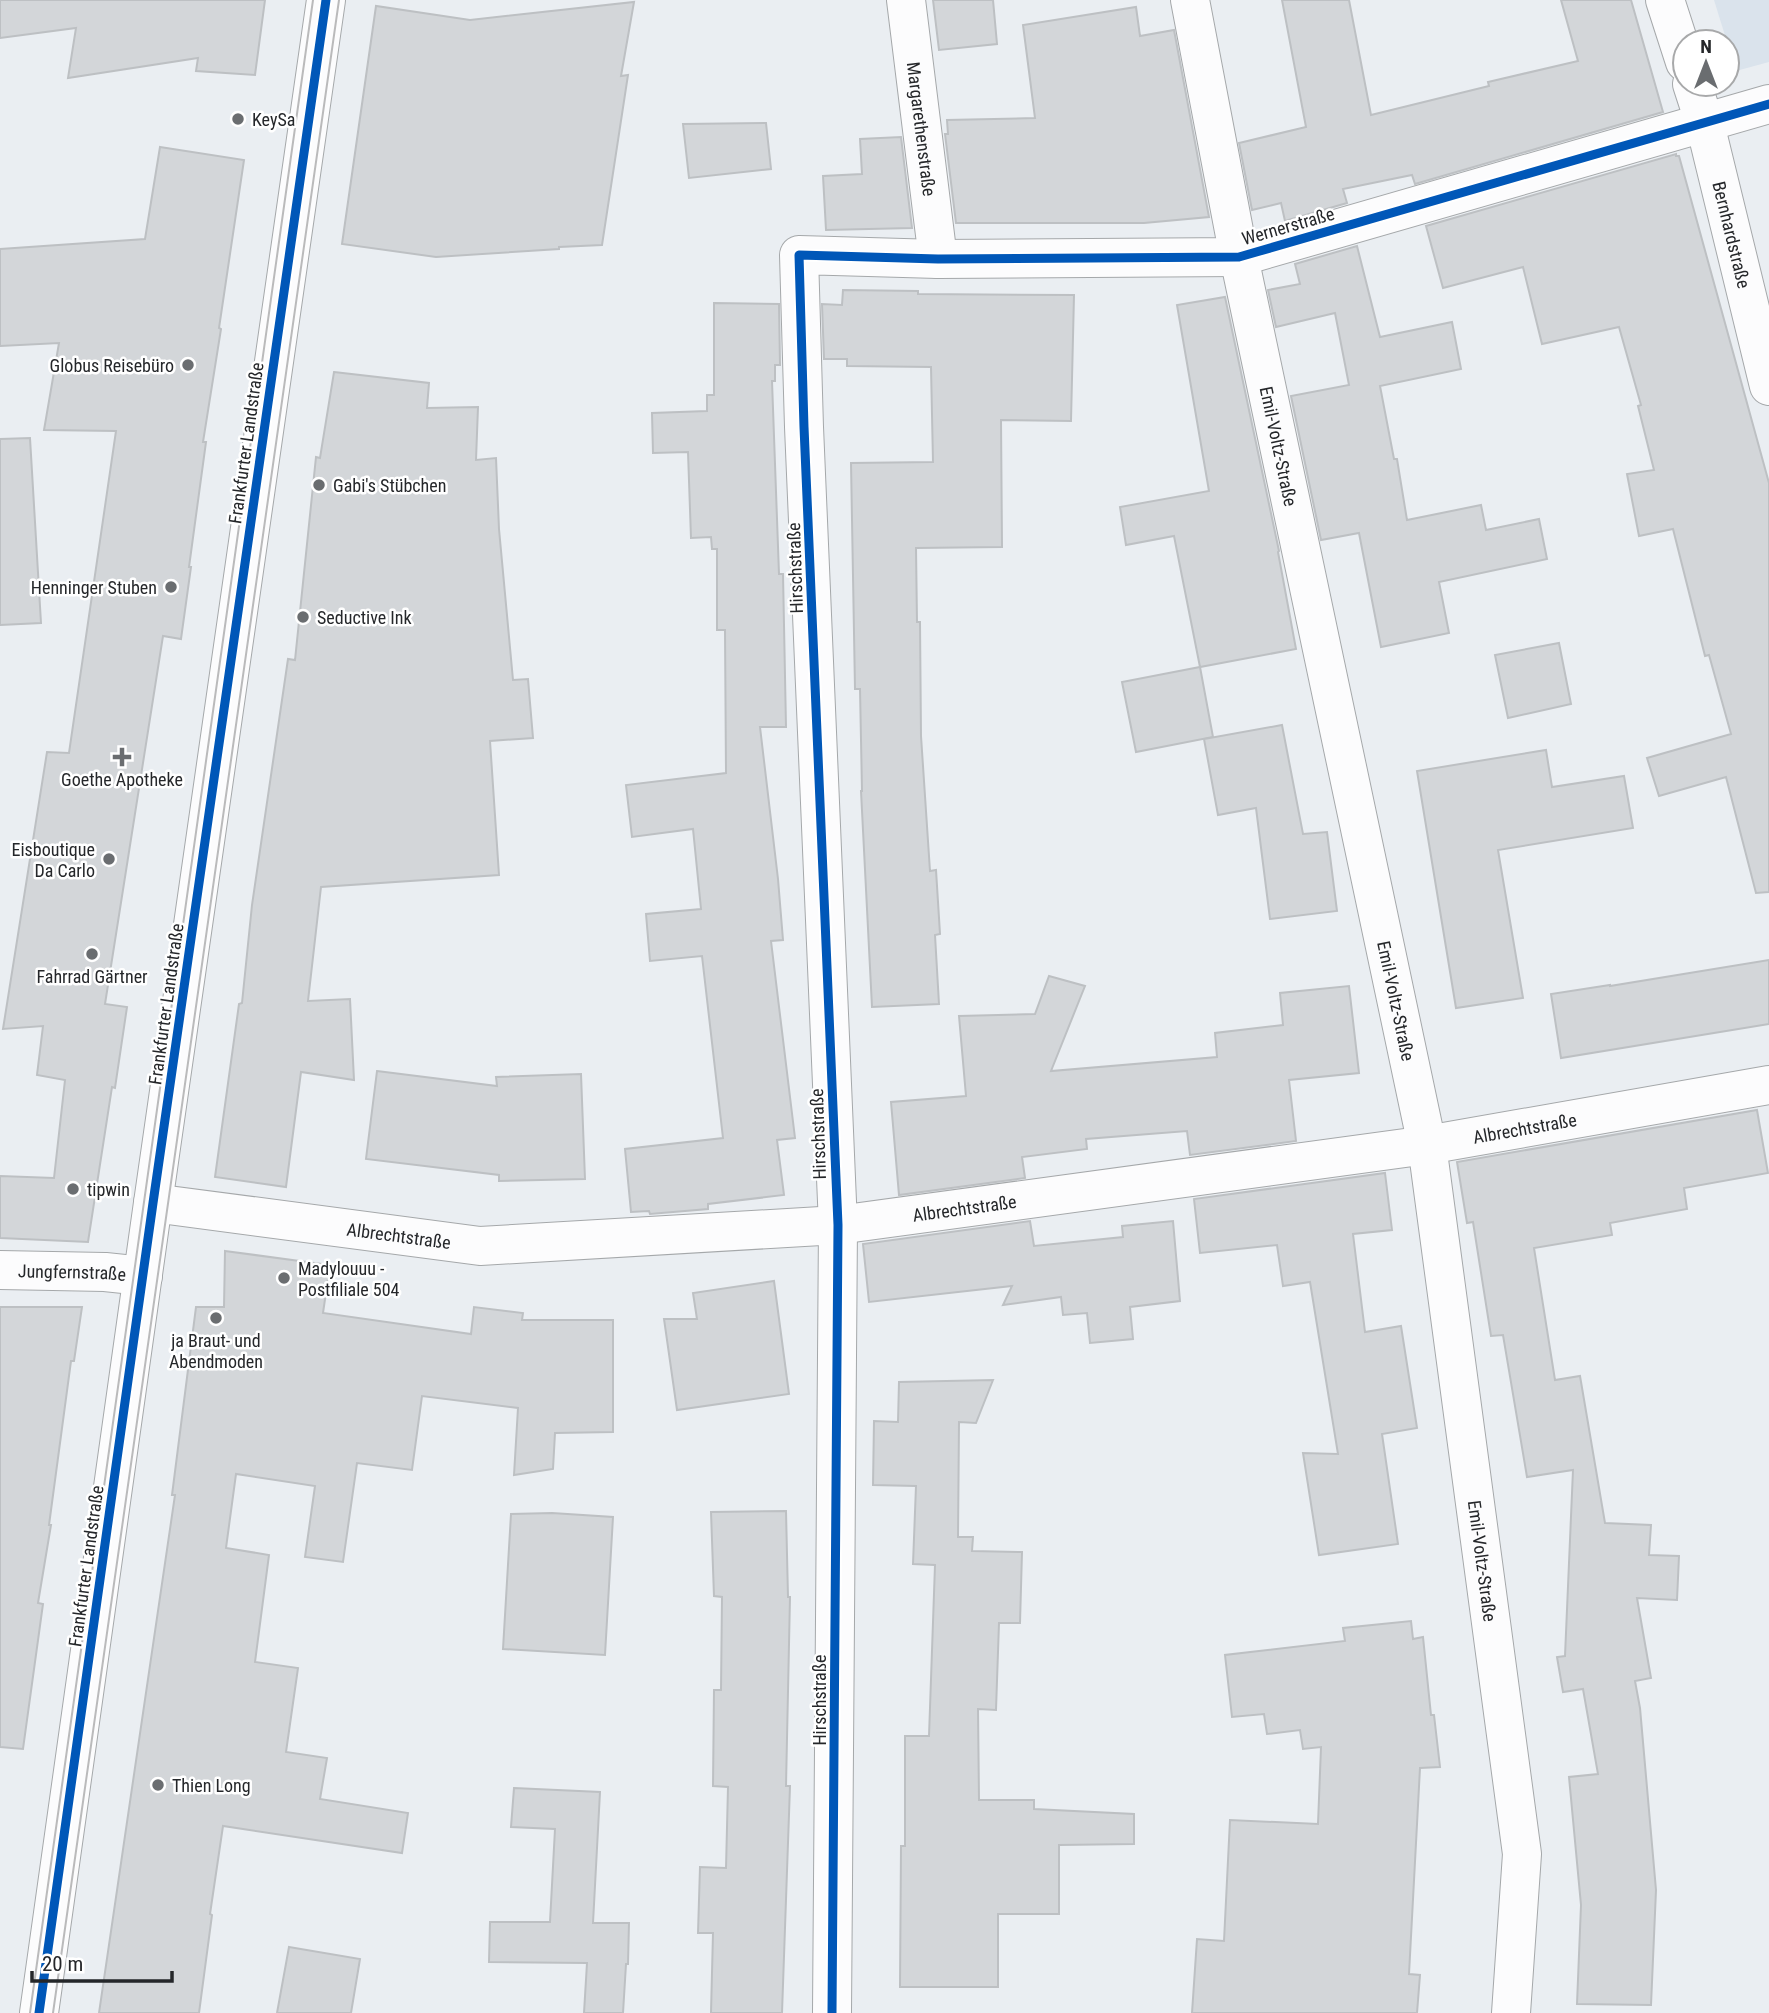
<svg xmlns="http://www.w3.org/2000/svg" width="1769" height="2013" viewBox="0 0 1769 2013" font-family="'Roboto Condensed',sans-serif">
<rect width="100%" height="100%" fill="#eaeef2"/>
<polygon fill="#dae3ec" points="1714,0 1769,0 1769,62 1736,71"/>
<g fill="#d3d6d9" stroke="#bdc0c3" stroke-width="2">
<polygon points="0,0 265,0 255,75 196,71 198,58 68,78 76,28 0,38"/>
<polygon points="933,0 993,0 997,44 939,50"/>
<polygon points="1282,0 1349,0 1371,115 1489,86 1488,82 1578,61 1561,0 1631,0 1663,112 1415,184 1412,175 1343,189 1347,203 1285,221 1281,203 1252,210 1239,143 1306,127"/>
<polygon points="634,2 621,76 628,75 602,245 559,247 559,249 436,257 342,244 376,6 470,20"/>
<polygon points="1136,7 1140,36 1174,30 1209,217 1144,223 956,223 945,134 948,134 947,120 1035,118 1023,25"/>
<polygon points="766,123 771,169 689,178 683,124"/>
<polygon points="901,137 912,228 826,230 823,176 862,174 860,139"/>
<polygon points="160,147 244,160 219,328 221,329 203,442 206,442 189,567 191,567 181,639 163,636 105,1004 127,1007 115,1088 112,1087 88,1242 0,1238 0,1176 54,1178 65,1080 37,1075 43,1026 3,1029 47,752 69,753 116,431 44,430 59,343 0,346 0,249 145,239"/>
<polygon points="1676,154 1676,156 1679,156 1769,483 1769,892 1756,893 1726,777 1659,796 1647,758 1731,734 1709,655 1705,656 1673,529 1639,536 1627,474 1654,470 1638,406 1641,405 1619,327 1542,344 1523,267 1443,288 1426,226"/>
<polygon points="1357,246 1380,337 1452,322 1461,369 1380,386 1394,459 1397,459 1407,520 1481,505 1486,530 1539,519 1547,559 1439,582 1449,633 1381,647 1359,533 1321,540 1291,396 1349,385 1335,313 1276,327 1268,290 1300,284 1295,264"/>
<polygon points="843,290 918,291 918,294 1074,295 1071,421 1001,420 1002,547 916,548 917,622 920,622 921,736 930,871 936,870 940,934 935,935 939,1004 872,1007 861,791 862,791 860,689 855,689 851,463 933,462 931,367 847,366 847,359 824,359 822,304 842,305"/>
<polygon points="1225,297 1279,551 1278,552 1296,649 1200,667 1174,536 1126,545 1120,507 1209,491 1177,305"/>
<polygon points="714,303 779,304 780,365 775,365 775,381 772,381 779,574 783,574 786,727 760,727 778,879 783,940 771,941 795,1138 777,1140 784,1195 708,1204 708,1209 650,1214 649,1211 631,1212 625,1149 723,1138 702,956 650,961 646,914 701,909 693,829 632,837 626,785 726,773 725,630 717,630 717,549 712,549 711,537 691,538 688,452 653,453 652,413 707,411 707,395 714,395"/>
<polygon points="334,372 429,383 427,408 478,407 476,460 496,458 499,529 513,680 528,679 533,738 490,741 499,875 321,887 308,1001 350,999 354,1080 301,1072 286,1187 215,1177 239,1004 242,1003 252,905 288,659 295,660 316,457 320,458"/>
<polygon points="30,438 41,623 0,625 0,439"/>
<polygon points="1559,643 1571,704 1508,718 1495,655"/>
<polygon points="1200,667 1213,737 1136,752 1122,682"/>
<polygon points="1282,725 1303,834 1327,832 1337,911 1270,919 1256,808 1218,815 1204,739"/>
<polygon points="1546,750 1552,787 1624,776 1633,828 1498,850 1523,998 1456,1008 1417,771"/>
<polygon points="1769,960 1769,1024 1561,1058 1551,994 1610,985 1610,986"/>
<polygon points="1049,976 1085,986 1051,1071 1217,1057 1215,1033 1283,1025 1280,993 1349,986 1359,1073 1289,1080 1296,1141 1190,1155 1187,1131 1086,1139 1087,1149 1022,1157 1025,1178 899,1195 891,1102 966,1096 959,1016 1035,1014"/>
<polygon points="377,1071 497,1086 496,1077 581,1074 585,1179 499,1181 499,1175 366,1159"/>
<polygon points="1757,1110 1768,1173 1684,1188 1687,1209 1610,1223 1612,1235 1534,1248 1555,1380 1580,1376 1605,1523 1651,1525 1649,1555 1679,1556 1677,1600 1637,1598 1651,1678 1635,1681 1640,1708 1656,1890 1651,2005 1577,2004 1581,1905 1569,1777 1598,1774 1583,1689 1563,1692 1557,1657 1565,1656 1573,1470 1527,1477 1503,1335 1491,1336 1473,1222 1467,1223 1457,1162"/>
<polygon points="1385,1173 1392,1230 1353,1234 1365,1332 1401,1326 1417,1428 1382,1434 1398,1544 1319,1555 1303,1453 1338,1454 1310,1282 1283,1286 1277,1245 1200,1253 1194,1199"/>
<polygon points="1030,1221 1034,1246 1123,1237 1122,1226 1173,1221 1180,1301 1130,1307 1133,1339 1090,1343 1087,1313 1063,1315 1061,1297 1003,1305 1012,1286 869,1302 863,1244"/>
<polygon points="225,1251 330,1265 323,1313 471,1334 474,1307 523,1313 522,1320 613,1320 613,1432 555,1433 553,1469 514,1475 518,1408 422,1396 412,1470 357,1463 343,1562 305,1557 315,1486 236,1474 226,1548 269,1555 255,1662 298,1668 286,1752 327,1758 320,1799 408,1813 402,1853 223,1826 210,1914 212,1915 199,2013 99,2013 175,1495 172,1495 196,1307 224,1307"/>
<polygon points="774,1281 789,1394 677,1410 664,1319 697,1319 693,1293"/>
<polygon points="0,1307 82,1307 74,1361 71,1361 49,1525 51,1525 38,1603 43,1604 23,1749 0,1747"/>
<polygon points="993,1380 976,1423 959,1422 958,1537 973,1537 972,1551 1022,1552 1020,1623 999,1623 996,1710 978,1709 979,1800 1034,1800 1034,1809 1134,1814 1134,1844 1059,1845 1059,1914 998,1914 998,1987 900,1987 901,1846 905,1846 905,1736 929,1736 935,1565 913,1564 916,1486 873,1485 874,1421 898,1422 899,1382"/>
<polygon points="786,1511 788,1597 790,1597 786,1786 790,1786 782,2013 711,2013 713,1933 698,1933 700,1867 726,1868 728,1787 713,1786 714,1690 721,1690 722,1597 714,1596 711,1512"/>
<polygon points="552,1513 613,1517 605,1655 503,1649 511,1514"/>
<polygon points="1411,1621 1413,1639 1423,1637 1431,1715 1434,1715 1440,1767 1420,1768 1409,1974 1420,1975 1417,2013 1192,2013 1197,1939 1224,1941 1230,1820 1318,1824 1321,1747 1303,1749 1300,1730 1267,1734 1264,1714 1232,1717 1225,1655 1345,1641 1343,1628"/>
<polygon points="514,1788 600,1792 593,1923 629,1923 628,1964 626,1964 623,2013 584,2013 587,1963 489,1962 490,1922 550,1922 555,1829 511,1827"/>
<polygon points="289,1947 360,1959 351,2013 277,2013"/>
</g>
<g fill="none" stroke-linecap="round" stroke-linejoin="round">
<defs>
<g id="minor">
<path id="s1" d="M906,0L938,259"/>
<path id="s2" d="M1190,0L1239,257L1427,1145L1522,1854L1511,2013"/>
<polyline points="1665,0 1685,62"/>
<path id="s3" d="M1692,84L1705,124L1769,386"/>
<path id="s4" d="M153,1203L480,1246L838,1225L1427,1145L1769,1085"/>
<path id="s5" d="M0,1270L105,1272L143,1276"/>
<polyline points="832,2013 838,1225 804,427 799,255 938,259 1239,257 1769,104"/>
</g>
<polyline id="tertiary" points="39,2013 153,1203 326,0"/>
</defs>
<use href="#minor" stroke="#a5a8aa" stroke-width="40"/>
<use href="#tertiary" stroke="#a5a8aa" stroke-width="40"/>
<use href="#minor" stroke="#fcfcfd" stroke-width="38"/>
<use href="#tertiary" stroke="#fcfcfd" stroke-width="38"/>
<g stroke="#bababb" stroke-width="2">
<polyline points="30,2013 313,0"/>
<polyline points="53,2013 339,0"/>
</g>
<defs>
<g id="cycleway">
<polyline points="39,2013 153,1203 326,0"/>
<polyline points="832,2013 838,1225 804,427 799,255 938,259 1239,257 1769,104"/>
</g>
</defs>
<use href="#cycleway" stroke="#fff" stroke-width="13"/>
<use href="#cycleway" stroke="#0057b8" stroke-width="9"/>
</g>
<g fill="#6a6d70" stroke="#fff" stroke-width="2.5">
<circle cx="238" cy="119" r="7"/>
<circle cx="188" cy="365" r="7"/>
<circle cx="319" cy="485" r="7"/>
<circle cx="171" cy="587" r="7"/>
<circle cx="303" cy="617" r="7"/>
<path d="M118.5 746.5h7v7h7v7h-7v7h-7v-7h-7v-7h7z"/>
<circle cx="109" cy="859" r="7"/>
<circle cx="92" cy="954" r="7"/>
<circle cx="73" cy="1189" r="7"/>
<circle cx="284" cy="1278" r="7"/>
<circle cx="216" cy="1318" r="7"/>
<circle cx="158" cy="1785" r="7"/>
</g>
<g text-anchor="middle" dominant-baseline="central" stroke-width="5" stroke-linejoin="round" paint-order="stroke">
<g font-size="18" fill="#25272a" stroke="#fff" text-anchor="start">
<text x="252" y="119">KeySa</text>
<text x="174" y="365" text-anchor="end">Globus Reisebüro</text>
<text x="333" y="485">Gabi's Stübchen</text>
<text x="157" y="587" text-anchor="end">Henninger Stuben</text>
<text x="317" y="617">Seductive Ink</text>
<text x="122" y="779" text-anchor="middle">Goethe Apotheke</text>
<text x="95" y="849" text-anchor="end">Eisboutique<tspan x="95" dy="21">Da Carlo</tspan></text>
<text x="92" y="976" text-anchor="middle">Fahrrad Gärtner</text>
<text x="87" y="1189">tipwin</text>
<text x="298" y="1268">Madylouuu -<tspan x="298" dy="21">Postfiliale 504</tspan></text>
<text x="216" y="1340" text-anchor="middle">ja Braut- und<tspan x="216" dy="21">Abendmoden</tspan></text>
<text x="172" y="1785">Thien Long</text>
</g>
<g font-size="18" fill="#25272a" stroke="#fff">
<text stroke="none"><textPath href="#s1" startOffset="130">Margarethenstraße</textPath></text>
<text transform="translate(1288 226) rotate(-16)">Wernerstraße</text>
<text stroke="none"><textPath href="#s3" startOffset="156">Bernhardstraße</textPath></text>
<text transform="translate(246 443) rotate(-82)">Frankfurter Landstraße</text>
<text stroke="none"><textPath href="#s2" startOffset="455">Emil-Voltz-Straße</textPath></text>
<text transform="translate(795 568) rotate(-92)">Hirschstraße</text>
<text stroke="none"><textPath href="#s2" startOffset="1022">Emil-Voltz-Straße</textPath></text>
<text transform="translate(166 1004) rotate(-82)">Frankfurter Landstraße</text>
<text stroke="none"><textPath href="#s4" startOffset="1382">Albrechtstraße</textPath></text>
<text transform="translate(818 1134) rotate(-92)">Hirschstraße</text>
<text stroke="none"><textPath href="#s4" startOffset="816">Albrechtstraße</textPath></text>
<text stroke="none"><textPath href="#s4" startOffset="248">Albrechtstraße</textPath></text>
<text stroke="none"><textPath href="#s5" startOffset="72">Jungfernstraße</textPath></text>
<text stroke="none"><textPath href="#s2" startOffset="1589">Emil-Voltz-Straße</textPath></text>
<text transform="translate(86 1566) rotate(-82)">Frankfurter Landstraße</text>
<text transform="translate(819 1700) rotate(-90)">Hirschstraße</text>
</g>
</g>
<g transform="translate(1706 63)"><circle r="33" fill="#ffffff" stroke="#a8a9aa" stroke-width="2"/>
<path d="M0-5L12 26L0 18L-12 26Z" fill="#6a6d70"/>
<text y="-10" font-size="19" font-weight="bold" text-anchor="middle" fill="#25272a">N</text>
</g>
<path d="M32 1971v10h140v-10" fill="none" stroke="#25272a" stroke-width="3.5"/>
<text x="42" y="1971" font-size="21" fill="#25272a" stroke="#ffffff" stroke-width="5" paint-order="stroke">20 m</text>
</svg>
